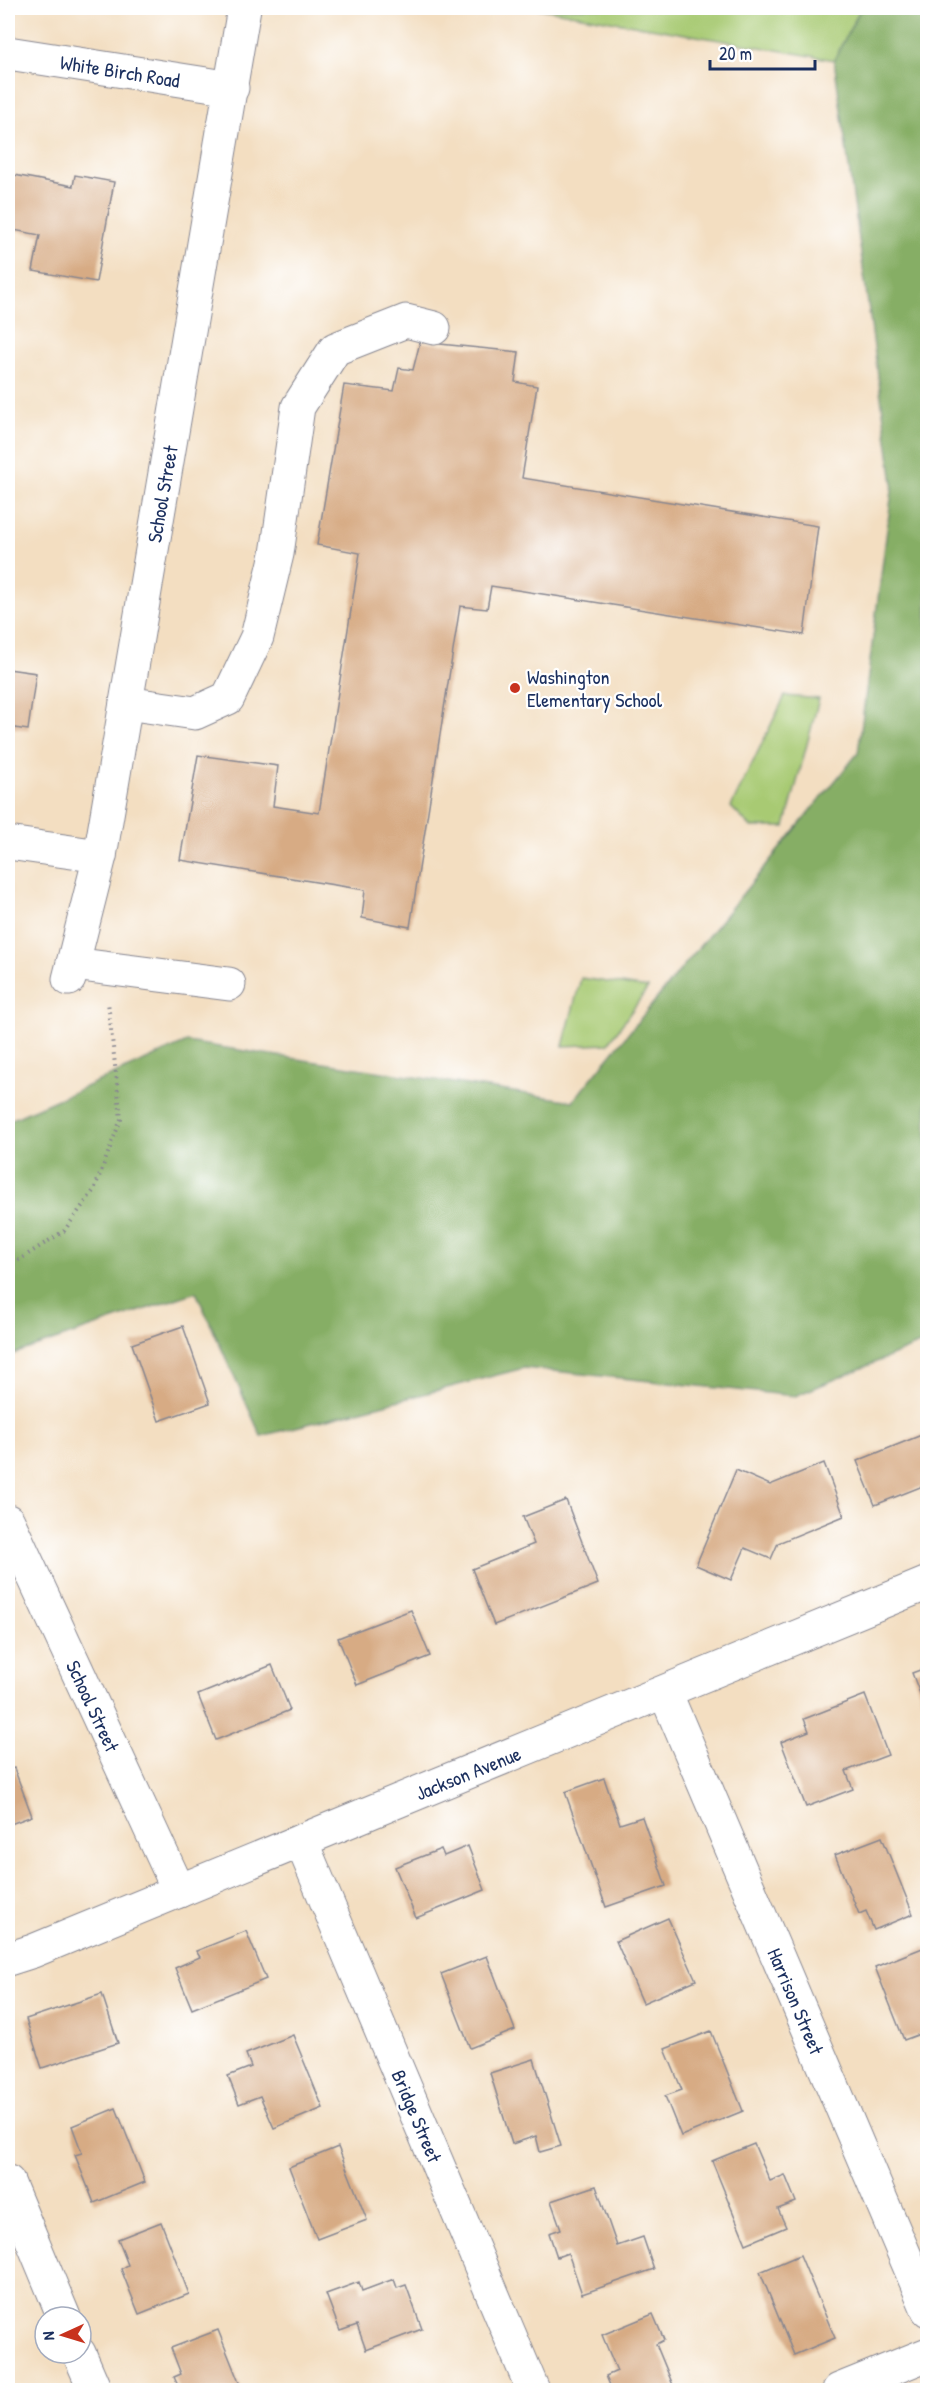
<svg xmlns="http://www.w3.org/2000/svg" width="935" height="2398" viewBox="0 0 935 2398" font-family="'Patrick Hand',sans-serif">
<rect width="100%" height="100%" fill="#fff"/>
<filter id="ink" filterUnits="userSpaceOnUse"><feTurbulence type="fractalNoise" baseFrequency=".0167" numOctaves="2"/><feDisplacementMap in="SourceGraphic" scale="12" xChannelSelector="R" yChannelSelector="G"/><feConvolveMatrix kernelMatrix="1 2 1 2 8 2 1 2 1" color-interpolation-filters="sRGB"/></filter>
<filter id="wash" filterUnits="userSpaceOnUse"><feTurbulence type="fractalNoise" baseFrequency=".008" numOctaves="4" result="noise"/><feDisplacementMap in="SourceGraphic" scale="24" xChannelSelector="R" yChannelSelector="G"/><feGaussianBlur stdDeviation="1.35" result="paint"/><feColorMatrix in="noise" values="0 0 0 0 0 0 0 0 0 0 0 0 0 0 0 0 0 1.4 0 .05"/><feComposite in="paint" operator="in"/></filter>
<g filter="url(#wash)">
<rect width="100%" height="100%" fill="#f3dec1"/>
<g fill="#a8ca73" stroke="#627c68" stroke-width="1.5">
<polygon points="536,8 861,8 834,60"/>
<polygon points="785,696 819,699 785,827 751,827 731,807"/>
<polygon points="581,978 648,988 608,1044 563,1046"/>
</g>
<polygon fill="#86ae65" stroke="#506e62" stroke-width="1.5" points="861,8 927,8 927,1341 795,1396 524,1368 261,1436 196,1292 8,1356 8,1121 187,1042 573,1101 858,753 893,483 834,60"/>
<g id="blocks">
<g fill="#d7ab84">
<polygon points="14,175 73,186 75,175 114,182 96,282 33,271 40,235 8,229 8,207"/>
<polygon points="420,342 519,352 515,382 537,386 522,478 818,526 804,635 491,586 487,609 460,606 410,927 362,918 365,890 180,860 198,755 278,766 273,806 319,813 360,553 317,545 344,385 394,391 399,368 413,370"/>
<polygon points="8,669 36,673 28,730 8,727"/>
<polygon points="183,1326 210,1403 159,1421 132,1344"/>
<polygon points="924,1434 928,1442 928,1484 875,1505 857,1461"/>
<polygon points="824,1463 844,1516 778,1543 771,1559 745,1548 731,1580 696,1565 736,1470 770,1485"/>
<polygon points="566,1500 598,1584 494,1625 472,1569 534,1544 523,1517"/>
<polygon points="411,1610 430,1656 357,1685 338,1638"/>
<polygon points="272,1665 290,1710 216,1740 198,1695"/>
<polygon points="928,1667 928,1712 927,1712 912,1673"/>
<polygon points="865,1695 888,1755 846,1771 853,1789 806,1807 781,1742 809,1731 804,1719"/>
<polygon points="14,1768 32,1816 8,1825 8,1770"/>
<polygon points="604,1778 620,1824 642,1817 666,1886 606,1907 565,1792"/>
<polygon points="882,1837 913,1914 874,1930 866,1911 859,1914 835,1855"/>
<polygon points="468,1846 485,1890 416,1918 395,1867 441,1849 444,1856"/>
<polygon points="668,1918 696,1980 643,2003 616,1941"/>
<polygon points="246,1931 266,1979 192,2009 175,1968 200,1957 196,1951"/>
<polygon points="925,1947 928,1954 928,2031 904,2040 875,1967"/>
<polygon points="487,1956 515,2030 470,2048 441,1974"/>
<polygon points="102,1994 118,2043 42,2068 26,2019"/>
<polygon points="711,2031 743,2111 681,2136 665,2096 682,2090 665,2049"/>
<polygon points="293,2035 323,2108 274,2128 260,2096 239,2104 228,2076 251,2067 246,2054"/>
<polygon points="534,2059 561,2146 540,2152 536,2136 512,2144 490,2073"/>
<polygon points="116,2108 145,2182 94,2203 75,2155 82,2153 72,2126"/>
<polygon points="754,2144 770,2181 785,2175 796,2202 778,2209 786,2227 746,2244 712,2161"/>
<polygon points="338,2147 367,2220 317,2239 289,2167"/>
<polygon points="596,2186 617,2246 643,2237 654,2269 582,2294 568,2253 557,2257 549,2233 561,2229 551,2201"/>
<polygon points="161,2222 189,2294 139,2314 121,2269 128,2265 118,2239"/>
<polygon points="800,2255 835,2338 794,2355 760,2272"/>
<polygon points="394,2279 397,2288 406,2285 422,2329 366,2350 357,2325 340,2331 326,2294 359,2282 362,2291"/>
<polygon points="653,2314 664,2340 656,2344 675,2390 612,2390 606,2376 617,2371 602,2335"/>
<polygon points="218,2330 242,2390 180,2390 174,2377 181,2374 171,2348"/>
</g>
</g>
</g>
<g filter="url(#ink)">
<use href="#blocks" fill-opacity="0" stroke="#878690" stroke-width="1.5"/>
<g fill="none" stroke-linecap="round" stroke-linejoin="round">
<defs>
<g id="minor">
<polyline points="8,53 232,88"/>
<polyline points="126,703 195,713 228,698 257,637 277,554 298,407 335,349 406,321 434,328"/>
<polyline points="8,843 100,856"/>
<polyline points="73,964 229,984"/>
<polyline points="69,979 100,856 244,8"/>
<polyline points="8,1521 179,1891"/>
<polyline points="665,1692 928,2310"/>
<polyline points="301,1841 533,2390"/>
<polyline points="8,1959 33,1951 928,1583"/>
<polyline points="8,2182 64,2317"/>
<polyline points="79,2353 95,2390"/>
<polyline points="839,2390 928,2354"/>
</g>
</defs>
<use href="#minor" stroke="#878690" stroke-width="35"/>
<polyline stroke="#878690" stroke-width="4" stroke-dasharray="1.5 4.5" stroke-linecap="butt" points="8,1267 64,1231 94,1190 121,1119 108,1002"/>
<use href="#minor" stroke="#fff" stroke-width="33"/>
</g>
</g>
<circle fill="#c8321e" stroke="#fff" stroke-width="2" cx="515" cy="688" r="6"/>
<g text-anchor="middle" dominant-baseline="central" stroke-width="4.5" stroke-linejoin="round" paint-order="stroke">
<g font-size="20" fill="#1b2f5e" stroke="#fff">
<text transform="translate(120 71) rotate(9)">White Birch Road</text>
<text transform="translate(162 494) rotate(-80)">School Street</text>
<text transform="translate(93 1706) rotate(65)">School Street</text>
<text transform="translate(468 1773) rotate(-22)">Jackson Avenue</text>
<text transform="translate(796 2001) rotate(67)">Harrison Street</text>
<text transform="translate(417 2116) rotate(67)">Bridge Street</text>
</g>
<g font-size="20" fill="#1b2f5e" stroke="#fff" text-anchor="start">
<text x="527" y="676">Washington<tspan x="527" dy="23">Elementary School</tspan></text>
</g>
</g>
<rect width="935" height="2398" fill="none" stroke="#fff" stroke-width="30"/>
<g transform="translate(63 2335) rotate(266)"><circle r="28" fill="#ffffff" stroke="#a4acbf" stroke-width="1.5"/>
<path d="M0-4.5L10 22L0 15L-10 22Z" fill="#c8321e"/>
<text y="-9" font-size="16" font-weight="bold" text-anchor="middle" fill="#1b2f5e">N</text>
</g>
<path d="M710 60v9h105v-9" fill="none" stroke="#1b2f5e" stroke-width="3"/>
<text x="719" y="60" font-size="18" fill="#1b2f5e" stroke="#ffffff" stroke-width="4.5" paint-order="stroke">20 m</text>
</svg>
